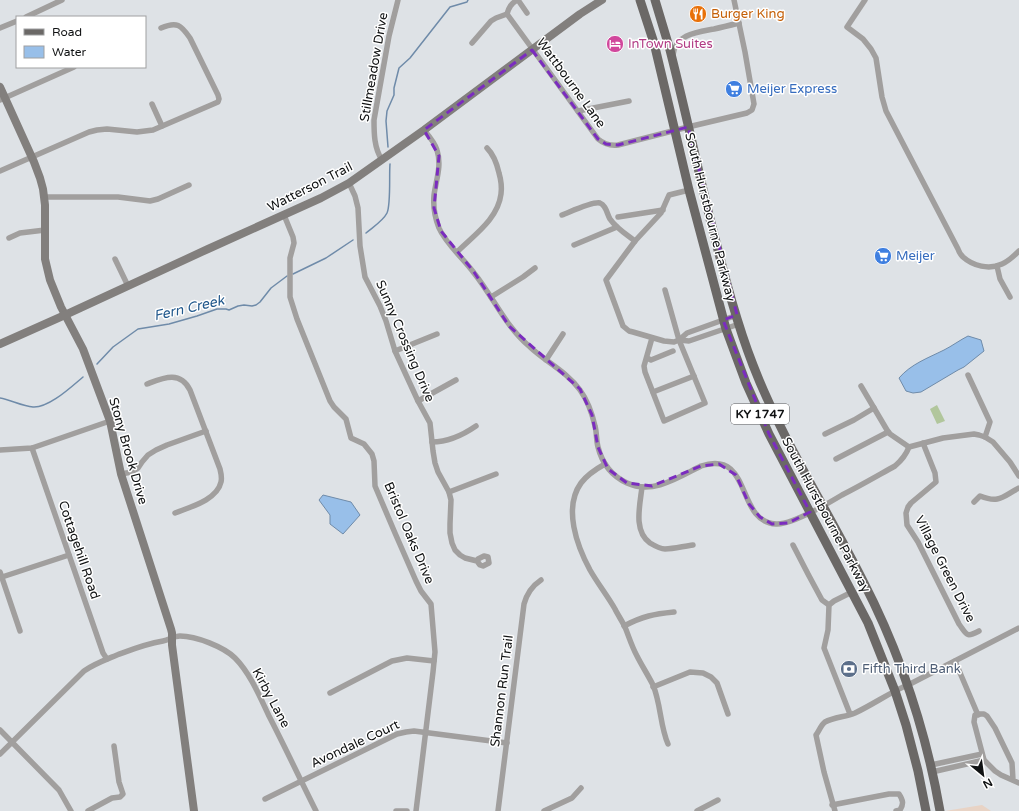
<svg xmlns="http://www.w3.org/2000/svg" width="1019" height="811" viewBox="0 0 1019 811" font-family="'Varela Round',sans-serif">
<rect width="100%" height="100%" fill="#dee2e6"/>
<polygon fill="#e8d3c5" points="982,805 991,811 945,811"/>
<polygon fill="#b1c69c" points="937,405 945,421 937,424 930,409"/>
<g fill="#98bfe9" stroke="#6f8ba9">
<path d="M968,336L981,340L984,351L964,367L958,370L921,392L913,393L906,391L899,378C911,364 928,358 944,350C952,346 960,340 968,336Z"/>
<polygon points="323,495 351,502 360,515 343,534 330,524 330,515 319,500"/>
</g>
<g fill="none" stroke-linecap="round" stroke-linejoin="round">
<g stroke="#6f8ba9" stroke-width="1.5">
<polyline points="388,147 386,121 387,111 394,95 394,88 399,68 410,58 450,7 467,2 468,0"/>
<path d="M366,233C373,227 383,221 387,213C391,205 389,174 390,164"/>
<polyline points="293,274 326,258 353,240"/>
<polyline points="97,364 113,347 138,329 169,324 197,316 217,309 226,309 229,310 238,306 244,305 252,306 256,305 260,302 271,288 287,276"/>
<path d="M0,398C11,400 22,406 33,407C49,408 71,387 83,377"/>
</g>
<g stroke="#a19f9e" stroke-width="5.5">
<polyline points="518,0 527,13"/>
<path d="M865,0L847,27L863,39L871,49L876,58L882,97L886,111L958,249C959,252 961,255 963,257C973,266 989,270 1002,264C1009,261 1014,256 1019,251"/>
<path d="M507,14L598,139C604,144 610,146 618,145L688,127L747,113L752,110L754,104L745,52L734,0"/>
<polyline points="26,17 62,0"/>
<polyline points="0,28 17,21"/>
<path d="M472,43L491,21L496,18L507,14C509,7 511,4 517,0"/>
<path d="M673,55C675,34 698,32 714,29C723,27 731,25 739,23"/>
<polyline points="0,100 74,67"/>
<polyline points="152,104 162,126"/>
<polyline points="578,111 629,101"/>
<path d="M424,130C429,136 435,143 437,150C442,166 436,180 434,195C433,206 435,218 439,228C446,244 463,258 474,273C494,298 505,326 530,347C546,362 567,372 580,390C588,401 592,413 595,426C597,433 596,440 598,447C602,463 612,476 627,483C653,495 679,477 701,466C753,449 735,522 776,524C792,525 827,504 842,495C860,486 877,476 895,466C902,460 906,455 909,447L943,438L974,434L979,435L985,437L993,442L1010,462L1019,476"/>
<path d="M382,160C374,148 374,133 374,120L389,36L398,0"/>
<path d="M0,171L89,132L97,130L107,129L137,132L153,130L218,102L219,99L218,95L190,38C181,25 177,21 161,28"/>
<polyline points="349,183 355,196 358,208 360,246 365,277 380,306 386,321 395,351 418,401 430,423 433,451 435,463 438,472 449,492 451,500 450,524 450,533 452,543 455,550 460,555 465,558 477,561 480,565 483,566 489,563 488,557 484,556 478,559 477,561"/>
<polyline points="689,190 669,195 661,213 635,241 606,280 623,326 629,331 633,332 664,341 674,342 679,340 687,333 737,315"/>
<polyline points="44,197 118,197 150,201 158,199 189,185"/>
<polyline points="284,215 293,237 294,243 290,258 290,297 297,319 330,401 334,407 346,419 351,438 364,444 372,454 374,461 375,486 395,533 416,581 421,591 431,604 435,652 433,672 416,811"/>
<path d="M562,215C570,212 593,201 600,203C606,205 607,214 610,219C616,228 627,235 635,241"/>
<polyline points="618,217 663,210"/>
<polyline points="9,238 20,233 45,230"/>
<polyline points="574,245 617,227"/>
<path d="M457,252C474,235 498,219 501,194C502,187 501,180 499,173C497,164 494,155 487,148"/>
<polyline points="115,259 128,286"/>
<polyline points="997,266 1000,279 1010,297"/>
<polyline points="491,297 523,277 535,268"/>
<polyline points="652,338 644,366 645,372 664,421 705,403 679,340 665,290"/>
<polyline points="679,340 689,341 739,324"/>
<polyline points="395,351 437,334"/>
<polyline points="647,358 651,360 673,351"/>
<polyline points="546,360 563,334"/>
<polyline points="968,375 990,422 985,437"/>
<path d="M147,384C163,378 180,370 190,390L220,469C221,473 222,478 221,482C217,500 190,507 175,513"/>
<polyline points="861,386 887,430 890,434 909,447"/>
<polyline points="653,392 694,376"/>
<polyline points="418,401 456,380"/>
<polyline points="825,434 854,420 874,408"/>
<path d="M432,442C448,442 463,435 476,426"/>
<path d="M923,443L935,473L936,482L911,503L908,507L906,513L907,525L918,542L959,624C967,635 966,638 979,631"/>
<polyline points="32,448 103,653 107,659"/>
<polyline points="0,450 32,448 110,421"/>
<polyline points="836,459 888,432"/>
<path d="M605,464C596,469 587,475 581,483C563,508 577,546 590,570C598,584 607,595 615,609C618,615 622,621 625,627C629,637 632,647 637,656C642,666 648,675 653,685C661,704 660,726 668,744"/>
<polyline points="121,474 132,472 138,468 142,462 148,455 156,450 167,445 206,431"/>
<path d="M642,487C640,505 633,531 650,543C655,546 660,549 665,549C674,549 684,546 693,545"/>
<polyline points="449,492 496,474"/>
<path d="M974,502L980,496C1000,504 1003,496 1019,488"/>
<polyline points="793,545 808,574 822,600 829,605"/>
<polyline points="0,572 20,631"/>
<polyline points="2,577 69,555"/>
<path d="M624,626C643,616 654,614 674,612"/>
<polyline points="955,661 978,715"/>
<polyline points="653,687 690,672 703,673 711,677 717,683 728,714"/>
<polyline points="330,693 392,661 407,658 434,661"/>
<polyline points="850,714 824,648 828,630 829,605 834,601 852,592"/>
<polyline points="0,730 59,790 71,811"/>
<path d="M0,754L84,671C94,664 105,660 117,655C133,649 145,644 163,641C169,640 174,636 180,636C196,636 224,647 235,658C250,673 260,697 269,716C285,747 300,779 316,811"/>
<polyline points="931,765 982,754"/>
<polyline points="932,772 984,760"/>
<polyline points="1013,780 1012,763 995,728 987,716 984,714 980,714 975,715 974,722 984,760 995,771 1001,775 1019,783"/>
<polyline points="265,799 397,734 406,732 414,731 507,743"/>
<path d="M832,805L889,794H899C903,800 904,804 900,810L896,811"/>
<polyline points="88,811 112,798 120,797 123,794 119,782 114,746"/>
<polyline points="396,811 407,811"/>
<path d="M498,811L524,604C527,593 532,586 541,580"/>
<polyline points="544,811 572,798 581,788"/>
<polyline points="697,811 718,800"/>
<path d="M835,811L824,772L816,735C819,731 821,725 825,722C834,717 846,717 855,713C874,704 892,691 912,683L1019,628"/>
</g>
<g stroke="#827f7d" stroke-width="8">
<polyline points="0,87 34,162 40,178 43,189 45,205 45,259 50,280 61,307 83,349 110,421 121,474 171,629 172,633 172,645 194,811"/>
<polyline points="0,344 65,315 208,249 321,198 349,183 424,130 580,14 602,0"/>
</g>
<g stroke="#6b6866" stroke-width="9">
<polyline points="640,0 654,43 689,190 726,329 746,383 769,434 868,623 895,691 906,725 918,771 926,811"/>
<path d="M655,0C660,17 665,33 670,50C684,105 696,160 709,215C722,265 734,316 753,365C782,440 827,509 863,581C900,653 926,731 940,811"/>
</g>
</g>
<path fill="none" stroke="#7b2cbf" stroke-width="3" stroke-dasharray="8 5" stroke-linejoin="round" d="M532,50L598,139L606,144L618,145L688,127L737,315L723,320L769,434L810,512L788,523L772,524L760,517L749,504L736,475L719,464L701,466L652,486L627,483L608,469L598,447L592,415L580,389L509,326L474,272L441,231L434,208L439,156L424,130Z"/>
<defs>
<symbol id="restaurant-disc" viewBox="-11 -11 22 22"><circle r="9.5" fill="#e8710a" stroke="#fff"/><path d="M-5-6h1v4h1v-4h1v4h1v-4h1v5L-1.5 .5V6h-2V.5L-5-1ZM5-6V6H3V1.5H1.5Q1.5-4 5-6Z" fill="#fff"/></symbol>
<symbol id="hotel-disc" viewBox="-11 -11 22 22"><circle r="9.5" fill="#d1479c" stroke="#fff"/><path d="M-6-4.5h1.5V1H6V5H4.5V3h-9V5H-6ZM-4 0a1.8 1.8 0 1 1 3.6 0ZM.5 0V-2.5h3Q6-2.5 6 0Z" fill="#fff"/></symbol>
<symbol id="supermarket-disc" viewBox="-11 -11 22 22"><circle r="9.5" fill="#3f7fe0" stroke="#fff"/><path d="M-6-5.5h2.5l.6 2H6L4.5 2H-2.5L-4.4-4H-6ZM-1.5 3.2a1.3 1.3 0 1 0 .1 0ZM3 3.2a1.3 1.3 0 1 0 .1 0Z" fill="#fff"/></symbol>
<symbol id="bank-disc" viewBox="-11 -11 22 22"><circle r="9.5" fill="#5c6f8a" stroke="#fff"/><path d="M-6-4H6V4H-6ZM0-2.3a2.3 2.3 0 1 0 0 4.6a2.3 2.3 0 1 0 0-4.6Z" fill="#fff"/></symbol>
</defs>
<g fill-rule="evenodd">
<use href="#restaurant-disc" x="688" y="4" width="20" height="20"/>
<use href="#hotel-disc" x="605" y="34" width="20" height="20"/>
<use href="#supermarket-disc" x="724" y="79" width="20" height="20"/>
<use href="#supermarket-disc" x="873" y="246" width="20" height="20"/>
<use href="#bank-disc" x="839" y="659" width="20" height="20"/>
</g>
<g text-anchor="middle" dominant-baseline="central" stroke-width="3" stroke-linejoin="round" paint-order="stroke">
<rect fill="#fff" stroke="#58595a" stroke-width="1" x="731" y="404" width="58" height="20" rx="3"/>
<g font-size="12" font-weight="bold" fill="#101213">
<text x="760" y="414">KY 1747</text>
</g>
<g font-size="13" fill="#c56008" stroke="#fff" text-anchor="start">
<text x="711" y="14">Burger King</text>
</g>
<g font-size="13" fill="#b23c85" stroke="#fff" text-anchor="start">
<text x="628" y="44">InTown Suites</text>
</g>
<g font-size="13" fill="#101213" stroke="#fff">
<text transform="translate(374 67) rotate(-80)">Stillmeadow Drive</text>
<text transform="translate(571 83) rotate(54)">Wattbourne Lane</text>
<text transform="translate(310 187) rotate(-27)">Watterson Trail</text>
<text transform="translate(710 217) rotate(76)">South Hurstbourne Parkway</text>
<text transform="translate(405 341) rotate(67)">Sunny Crossing Drive</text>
<text transform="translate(128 451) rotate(74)">Stony Brook Drive</text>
<text transform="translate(826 515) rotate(62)">South Hurstbourne Parkway</text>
<text transform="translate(409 533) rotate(67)">Bristol Oaks Drive</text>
<text transform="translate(79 550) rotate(71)">Cottagehill Road</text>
<text transform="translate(945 569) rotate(63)">Village Green Drive</text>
<text transform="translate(502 691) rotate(-83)">Shannon Run Trail</text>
<text transform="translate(271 698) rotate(62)">Kirby Lane</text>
<text transform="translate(355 744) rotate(-25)">Avondale Court</text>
</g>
<g font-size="13" fill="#366cbe" stroke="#fff" text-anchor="start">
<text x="747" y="89">Meijer Express</text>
<text x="896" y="256">Meijer</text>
</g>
<g font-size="13" fill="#4e5e75" stroke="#fff" text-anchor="start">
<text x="862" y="669">Fifth Third Bank</text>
</g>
<g font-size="14" font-style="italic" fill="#21588c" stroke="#fff">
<text transform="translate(189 308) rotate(-13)">Fern Creek</text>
</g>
</g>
<rect x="16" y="16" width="130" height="52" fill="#ffffff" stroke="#9fa0a1"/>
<rect x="24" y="29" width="20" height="6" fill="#6b6866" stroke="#9fa0a1"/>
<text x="52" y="36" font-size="12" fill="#101213">Road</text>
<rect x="24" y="46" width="20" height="12" fill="#98bfe9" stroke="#9fa0a1"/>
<text x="52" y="56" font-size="12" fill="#101213">Water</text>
<g transform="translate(983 775) rotate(151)" stroke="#ffffff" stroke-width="3" paint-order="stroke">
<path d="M0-3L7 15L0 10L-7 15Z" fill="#101213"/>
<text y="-6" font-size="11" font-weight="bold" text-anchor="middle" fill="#101213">N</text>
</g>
</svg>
